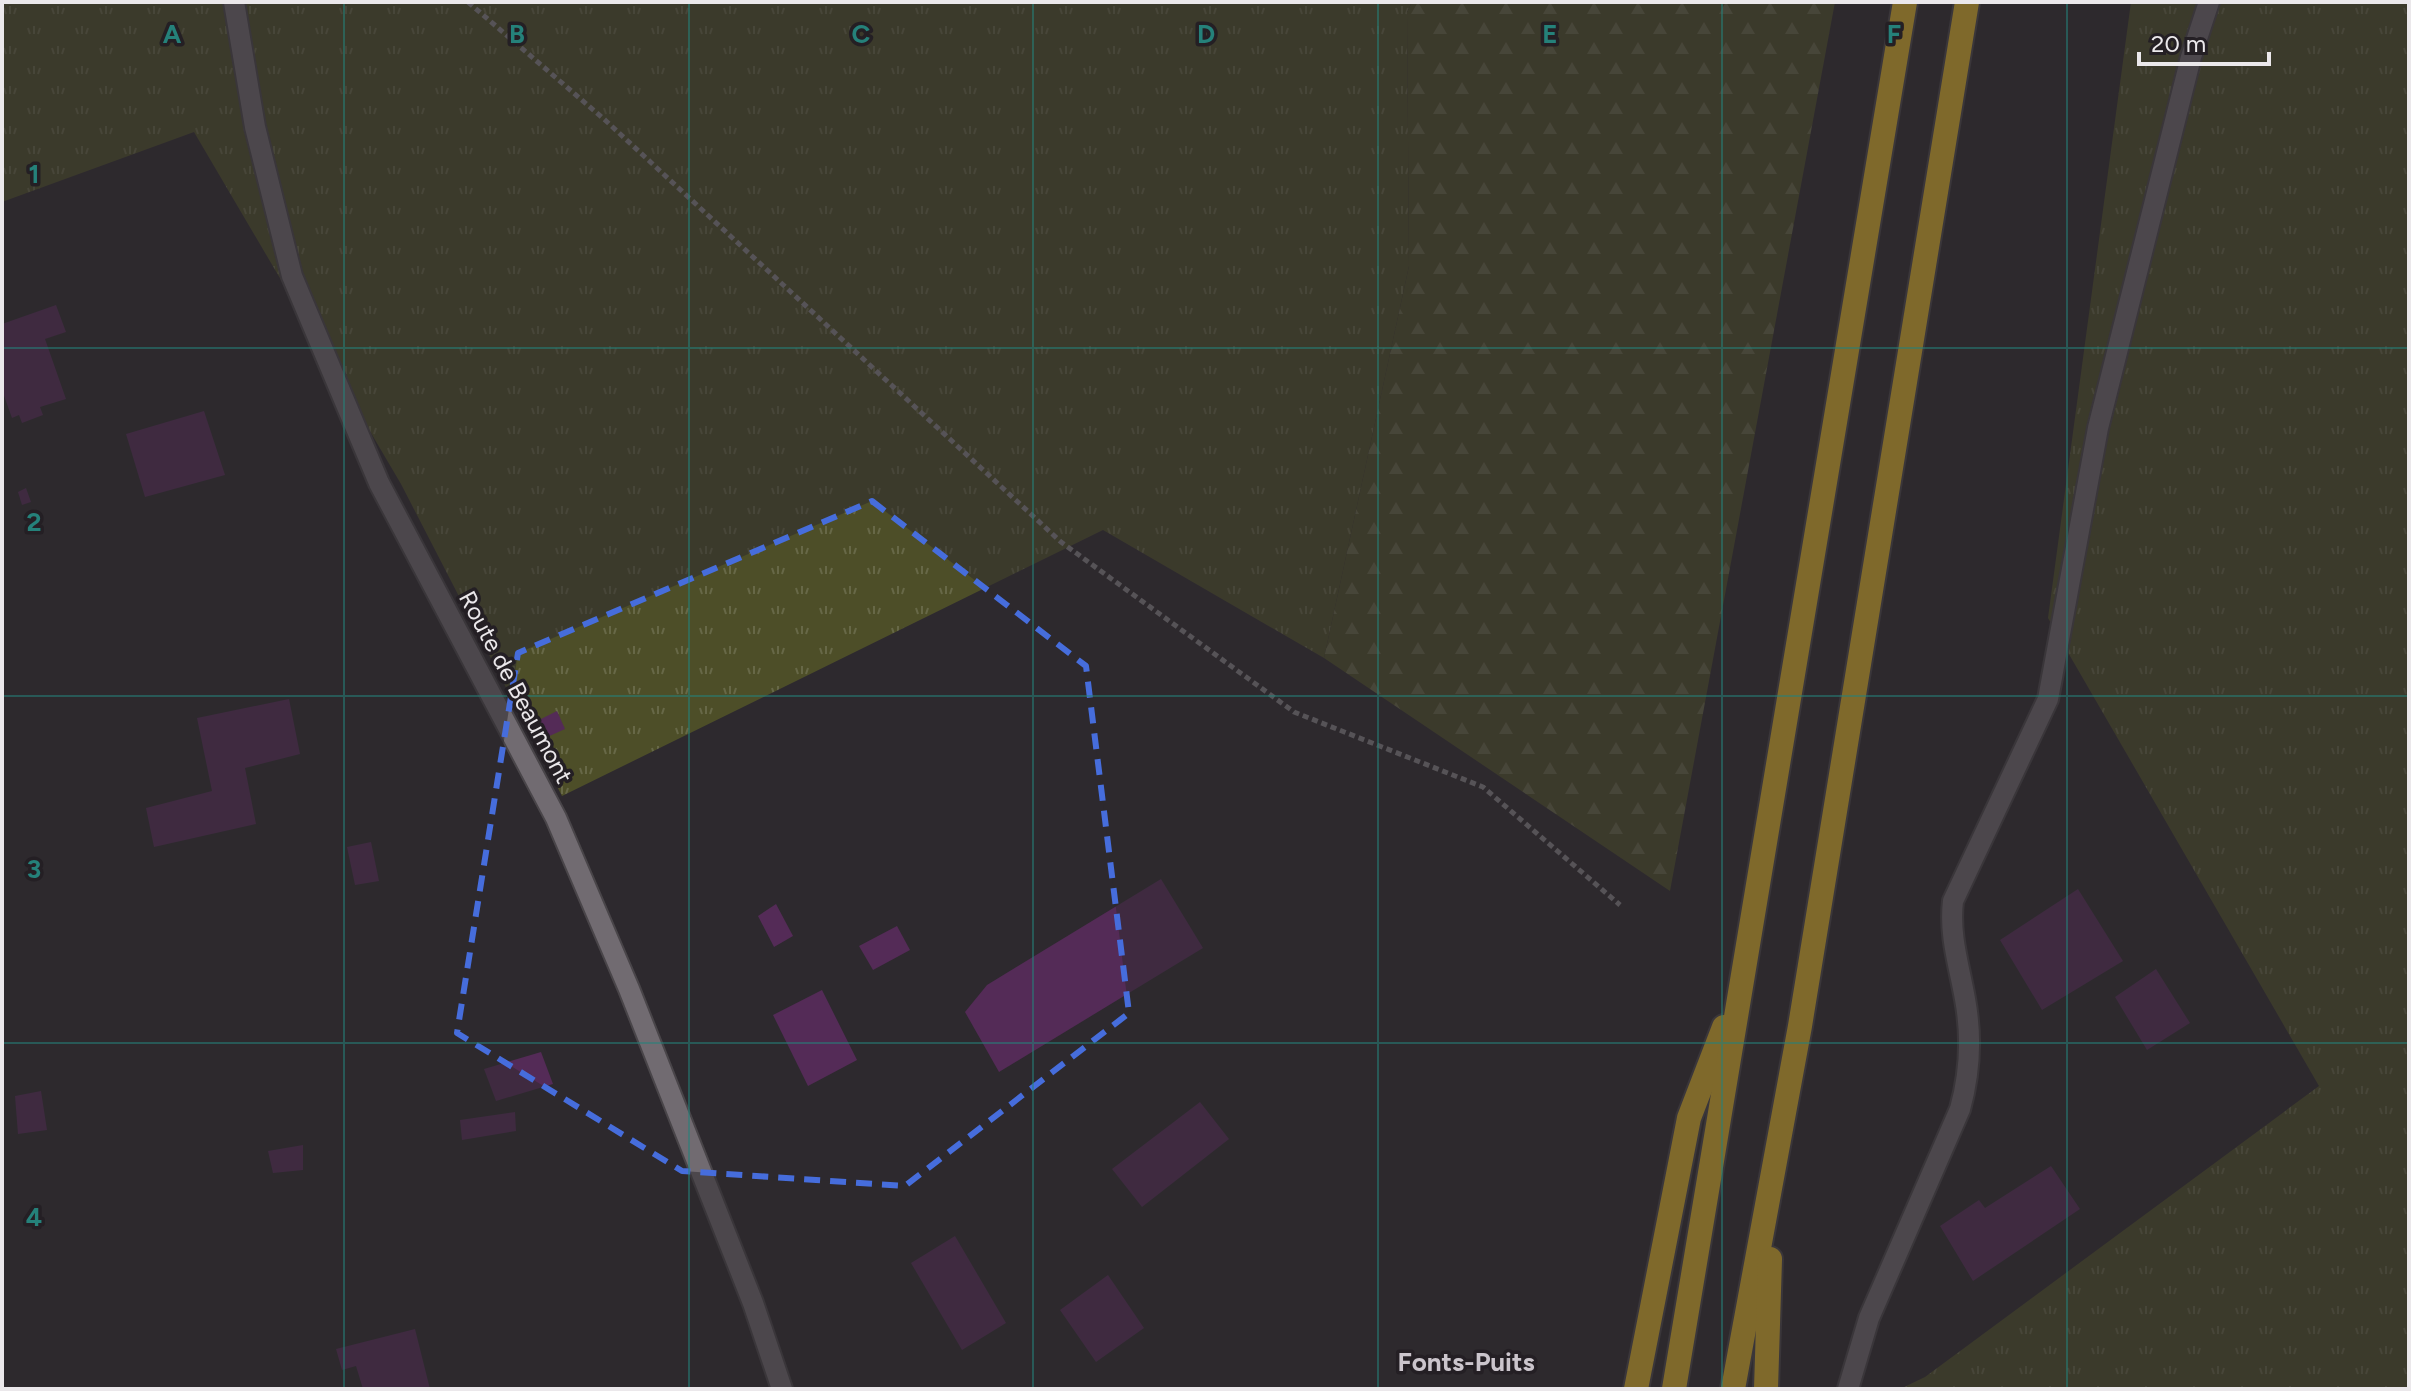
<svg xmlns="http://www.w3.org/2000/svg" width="2411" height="1391" viewBox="0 0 2411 1391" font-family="Figtree,sans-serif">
<defs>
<pattern id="grass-tufts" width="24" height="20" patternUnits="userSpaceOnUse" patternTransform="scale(2)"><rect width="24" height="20" fill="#4d4e28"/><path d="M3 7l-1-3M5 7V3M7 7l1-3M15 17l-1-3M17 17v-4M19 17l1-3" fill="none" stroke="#676847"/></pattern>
<pattern id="forest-firs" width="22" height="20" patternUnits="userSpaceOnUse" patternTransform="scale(2)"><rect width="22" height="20" fill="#4d4e28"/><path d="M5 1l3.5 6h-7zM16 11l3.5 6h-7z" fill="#676847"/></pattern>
</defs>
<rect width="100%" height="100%" fill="#2d292e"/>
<g fill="url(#grass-tufts)">
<polygon points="2,2 1412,2 1407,12 1409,266 1324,658 1103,530 562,796 401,484 194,132 2,202"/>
<polygon points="2131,2 2409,2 2409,1389 1900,1389 1925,1377 2319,1086 2048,618"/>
</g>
<polygon fill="url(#forest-firs)" points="1412,2 1835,2 1670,891 1324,658 1409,266 1407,12"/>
<g fill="#542b57">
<polygon points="56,305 66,332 45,339 66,399 40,407 43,415 22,423 19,415 12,418 2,390 2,324"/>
<polygon points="204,411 225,475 145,497 126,434"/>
<polygon points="26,488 31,502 22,505 18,492"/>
<polygon points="289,699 300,754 245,768 256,824 154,847 146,808 212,791 197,718"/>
<polygon points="557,711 565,729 545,738 539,720"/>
<polygon points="371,842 379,881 355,885 347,847"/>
<polygon points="1161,879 1203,948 999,1072 965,1012 987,985"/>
<polygon points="2078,889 2123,961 2042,1010 2000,940"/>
<polygon points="776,904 793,936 774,947 758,916"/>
<polygon points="897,926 910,950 873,970 859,946"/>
<polygon points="2156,969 2190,1023 2147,1050 2115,997"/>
<polygon points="822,990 857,1060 808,1086 773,1015"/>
<polygon points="541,1052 553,1084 496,1101 484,1069"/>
<polygon points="41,1091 47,1130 18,1134 15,1096"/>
<polygon points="1200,1102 1229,1139 1142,1207 1112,1169"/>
<polygon points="515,1112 516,1131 462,1140 460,1120"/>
<polygon points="303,1145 303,1170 273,1173 268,1151"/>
<polygon points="2051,1166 2080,1209 1973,1281 1940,1226 1979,1200 1985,1208"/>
<polygon points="955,1236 1006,1323 962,1350 911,1263"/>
<polygon points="1108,1275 1144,1328 1096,1362 1060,1310"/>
<polygon points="415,1329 430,1389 363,1389 356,1366 342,1370 336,1349"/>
</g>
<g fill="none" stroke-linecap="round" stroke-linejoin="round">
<defs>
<g id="street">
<polyline points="234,2 255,127 292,276 379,483 556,818 629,989 753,1303 782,1389"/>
<path d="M1848,1389L1869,1318L1960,1109C1970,1073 1972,1037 1965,999C1959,965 1949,935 1953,901L2048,699L2098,428L2191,57L2209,2"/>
</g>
<g id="highway">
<polyline points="1636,1389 1689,1118 1724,1027"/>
<polyline points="1674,1389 1905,2"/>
<polyline points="1733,1389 1800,1026 1967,2"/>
<polyline points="1766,1389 1770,1259"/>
</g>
</defs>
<use href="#street" stroke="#494549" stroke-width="24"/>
<use href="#highway" stroke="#494549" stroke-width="28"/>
<polyline stroke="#888589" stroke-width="5" stroke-dasharray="6 4" stroke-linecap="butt" points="468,2 605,120 1061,542 1294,712 1483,787 1620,905"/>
<use href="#street" stroke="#716b71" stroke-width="20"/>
<use href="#highway" stroke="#e2b529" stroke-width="24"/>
</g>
<path d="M0 0H2411V1391H0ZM872,501L1086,666L1129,1013L905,1186L682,1171L457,1033L518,653Z" fill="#2d292e" fill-opacity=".55" fill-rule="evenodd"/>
<path fill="none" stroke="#466ddc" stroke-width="6" stroke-dasharray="16 10" stroke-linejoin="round" d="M872,501L1086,666L1129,1013L905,1186L682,1171L457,1033L518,653Z"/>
<path fill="none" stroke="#25817a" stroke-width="2" stroke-opacity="0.55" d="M344,2V1389M689,2V1389M1033,2V1389M1378,2V1389M1722,2V1389M2067,2V1389M2,348H2409M2,696H2409M2,1043H2409"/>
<g text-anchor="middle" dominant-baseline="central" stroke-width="7" stroke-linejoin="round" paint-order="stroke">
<g font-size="24" fill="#ebe8eb" stroke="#241f24">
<text transform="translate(516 687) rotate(62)">Route de Beaumont</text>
</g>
<g font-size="26" font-weight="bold" fill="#cbc5cc" stroke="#241f24">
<text x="1466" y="1362">Fonts-Puits</text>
</g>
</g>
<g font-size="26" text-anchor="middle" font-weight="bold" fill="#25817a" stroke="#241f24" stroke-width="7" stroke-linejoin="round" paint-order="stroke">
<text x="172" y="43">A</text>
<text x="517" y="43">B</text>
<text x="861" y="43">C</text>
<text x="1206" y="43">D</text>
<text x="1550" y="43">E</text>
<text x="1894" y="43">F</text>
<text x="34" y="183">1</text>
<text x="34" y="531">2</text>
<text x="34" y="878">3</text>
<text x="34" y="1226">4</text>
</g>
<rect width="2411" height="1391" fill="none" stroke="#ebe8eb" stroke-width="8"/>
<path d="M2139 52v12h130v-12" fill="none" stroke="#ebe8eb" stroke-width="4"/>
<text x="2151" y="52" font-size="24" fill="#ebe8eb" stroke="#241f24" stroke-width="6" paint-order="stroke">20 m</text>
</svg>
